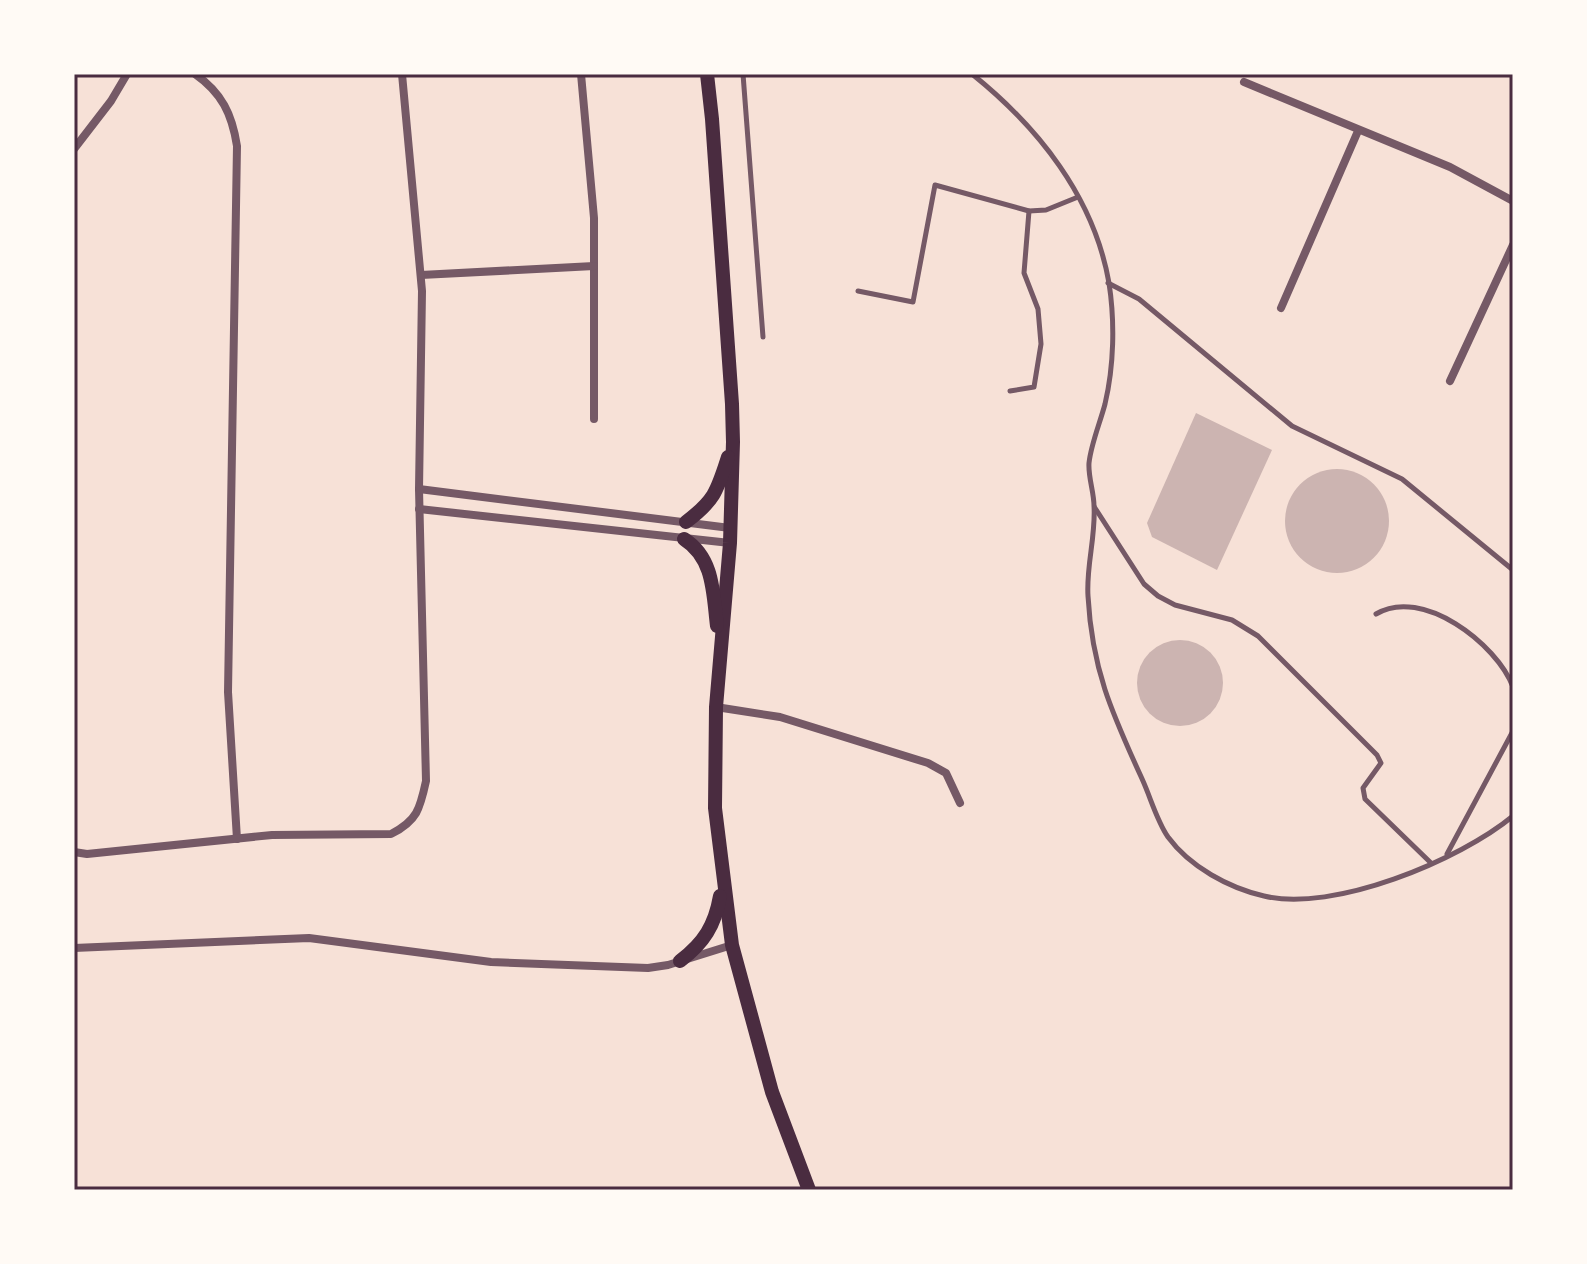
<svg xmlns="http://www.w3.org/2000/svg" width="1587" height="1264" viewBox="0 0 1587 1264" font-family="'DM Sans',sans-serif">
<rect width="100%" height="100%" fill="#f7e1d7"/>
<g fill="#ccb4b1">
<polygon points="1196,413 1272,450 1217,570 1152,537 1147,523"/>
<circle cx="1337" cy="521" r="52"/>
<circle cx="1180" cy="683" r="43"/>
</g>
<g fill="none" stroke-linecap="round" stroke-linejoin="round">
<g stroke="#755966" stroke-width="5">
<polyline points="743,74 763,337"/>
<path d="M972,74C1038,127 1094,197 1109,283C1115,322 1114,366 1105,404C1100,423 1091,444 1089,463C1088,477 1094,492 1094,506C1096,536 1086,566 1088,596C1092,671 1113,715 1143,781C1151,799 1157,821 1168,837C1190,867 1229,888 1264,896C1333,913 1460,860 1513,816"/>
<polyline points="1108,283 1139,299 1292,426 1402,479 1513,570"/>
<polyline points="858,291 913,302 935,185 1029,211 1046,210 1078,197"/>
<polyline points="1010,391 1034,387 1041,344 1038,309 1024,273 1029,211"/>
<polyline points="1095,508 1144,584 1158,596 1175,605 1232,620 1258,636 1377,755 1381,763 1363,788 1365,799 1431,863"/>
<path d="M1376,614C1422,586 1497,644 1513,687"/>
<polyline points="1447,854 1513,731"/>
</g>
<g stroke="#755966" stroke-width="8">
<path d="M195,74C222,93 232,114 237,146L228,692L237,839"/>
<polyline points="581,74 594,218 594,419"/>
<polyline points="1244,82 1450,167 1513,201"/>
<polyline points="74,149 111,101 127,74"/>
<polyline points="421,275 594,266"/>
<polyline points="1281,308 1358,131"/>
<polyline points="1450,381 1513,245"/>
<polyline points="419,489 730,528"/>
<polyline points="419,509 730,543"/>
<polyline points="716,707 780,717 928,763 946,773 960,803"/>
<path d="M74,852L87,854L272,835L391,834C417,821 420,809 426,781L419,489L422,291L402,74"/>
<polyline points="74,948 309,938 491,962 648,968 668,965 732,945"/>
</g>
<g stroke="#4a2c40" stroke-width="14">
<polyline points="707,74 712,119 732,404 733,442 730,543 716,707 715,808 732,945 772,1092 809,1190"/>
<path d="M686,522C715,500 717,491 728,457"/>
<path d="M684,539C714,558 713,593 717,626"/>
<path d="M680,961C704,943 715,925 720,896"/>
</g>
</g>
<rect width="1587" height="1264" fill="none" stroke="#fffaf5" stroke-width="152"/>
<rect x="76" y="76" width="1435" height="1112" fill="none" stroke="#4a2c40" stroke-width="3"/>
</svg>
